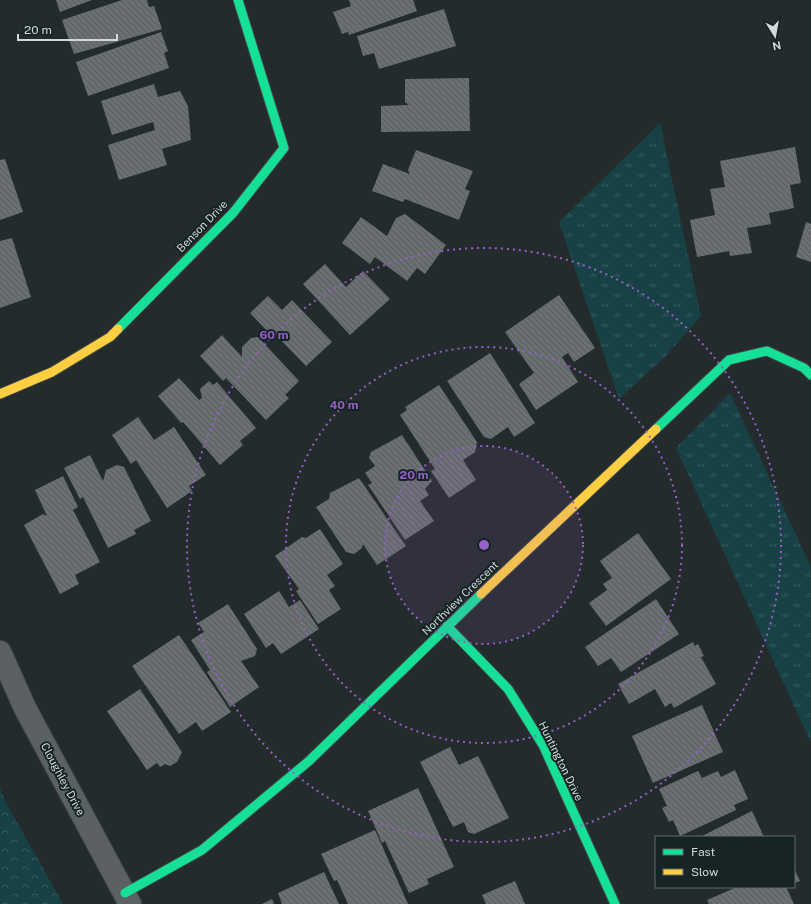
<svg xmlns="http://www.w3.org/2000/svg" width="811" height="904" viewBox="0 0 811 904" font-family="'Public Sans',sans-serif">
<defs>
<pattern id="grass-tufts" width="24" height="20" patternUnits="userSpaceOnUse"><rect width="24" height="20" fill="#174144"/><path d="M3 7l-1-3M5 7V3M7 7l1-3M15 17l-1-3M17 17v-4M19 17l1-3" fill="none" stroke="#385c5e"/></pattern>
<pattern id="park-crowns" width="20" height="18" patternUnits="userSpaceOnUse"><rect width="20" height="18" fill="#174144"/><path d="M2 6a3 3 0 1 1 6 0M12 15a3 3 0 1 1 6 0" fill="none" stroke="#385c5e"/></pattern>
<pattern id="building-back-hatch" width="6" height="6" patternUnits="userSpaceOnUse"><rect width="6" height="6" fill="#6a7071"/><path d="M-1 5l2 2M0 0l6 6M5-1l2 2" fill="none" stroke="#575b5b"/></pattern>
</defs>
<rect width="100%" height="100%" fill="#242b2c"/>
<g fill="url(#grass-tufts)">
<polygon points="660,123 701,316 667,355 619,399 559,222"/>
<polygon points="730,393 811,567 811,743 676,448"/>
</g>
<polygon fill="url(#park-crowns)" points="0,788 5,801 63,904 0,904"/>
<g fill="url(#building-back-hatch)">
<polygon points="56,0 92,0 60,12"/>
<polygon points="122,0 147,0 149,7 154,6 162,29 74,54 62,20"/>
<polygon points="349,0 413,0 417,11 349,35 348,32 342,34 333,12 351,6"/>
<polygon points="444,9 456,46 379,69 374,53 363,56 357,36"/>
<polygon points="161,32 168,51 164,53 169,68 88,96 76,62"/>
<polygon points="469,78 470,131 381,132 381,106 409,105 405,102 405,79"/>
<polygon points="154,84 158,97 180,91 188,106 191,140 162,149 167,165 119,180 108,145 155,130 153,122 112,135 101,101"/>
<polygon points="795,147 801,183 790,185 794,208 769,213 771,224 747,228 752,253 730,256 729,251 697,257 690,220 715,215 710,189 725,187 720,161"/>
<polygon points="416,150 473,171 465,189 470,191 459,220 405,199 403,202 372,191 383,164 410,174 408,170"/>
<polygon points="5,159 23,212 0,220 0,160"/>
<polygon points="405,214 446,245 425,274 417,268 407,281 375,257 370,264 342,243 361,217 387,236 396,218"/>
<polygon points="806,222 811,224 811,262 796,257"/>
<polygon points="12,238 31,297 0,308 0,241"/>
<polygon points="325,264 346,287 363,271 390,299 350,335 303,284"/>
<polygon points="559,295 595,348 574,362 568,353 562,357 578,382 536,410 519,384 534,373 505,332"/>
<polygon points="268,296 282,310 292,300 332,342 306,366 275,334 272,336 250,313"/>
<polygon points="222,335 242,357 242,347 251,338 258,337 299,381 285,395 289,398 266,420 226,378 223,381 200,356"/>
<polygon points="490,353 535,423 514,437 508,427 491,439 484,437 447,381"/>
<polygon points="179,378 199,400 202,398 200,389 209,381 213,385 217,382 256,428 240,441 243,445 220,465 183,422 181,423 158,396"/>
<polygon points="439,385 477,442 475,452 463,460 476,480 449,498 431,471 435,469 400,415 407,410 405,407"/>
<polygon points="138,417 154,440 174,427 206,475 189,486 192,491 167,508 136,460 131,464 112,435"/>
<polygon points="402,435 432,481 425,489 429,495 420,501 434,521 405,540 368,485 372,483 365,473 375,466 369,458 371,452"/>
<polygon points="90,455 103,481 106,470 117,465 124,467 151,521 134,530 136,534 108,548 83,497 80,499 64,468"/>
<polygon points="63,476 78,507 73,510 100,562 75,575 79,584 60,594 24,525 43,514 47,516 35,490"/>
<polygon points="359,478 406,546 377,565 363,544 362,548 354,554 346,552 316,507 329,499 330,493"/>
<polygon points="320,529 343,564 327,575 335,586 329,590 341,609 318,624 296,591 299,589 275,556 302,537 306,538"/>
<polygon points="638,533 671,579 606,626 589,603 607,590 603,584 612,578 600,561"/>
<polygon points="279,591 289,607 300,600 319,629 281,654 273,643 266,648 244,614"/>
<polygon points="656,599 679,634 621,672 611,658 598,666 585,647"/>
<polygon points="228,604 257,649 255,656 241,661 259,687 230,707 207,672 210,670 191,640 204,632 198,623"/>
<polygon points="179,635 231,712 202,731 196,722 179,734 132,666"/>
<polygon points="693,642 695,646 698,644 704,656 701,657 716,684 674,708 671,703 665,707 655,689 629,704 618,684"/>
<polygon points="140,689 182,752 177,762 170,766 165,764 160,767 157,763 147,770 107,711"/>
<polygon points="702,705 723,752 653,783 632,736"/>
<polygon points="450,747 459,765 478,756 509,818 474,834 468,832 464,822 453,827 420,762"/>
<polygon points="735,770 748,799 734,805 736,810 680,836 673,820 669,822 662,808 667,806 659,789 698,771 702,778 718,771 721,777"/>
<polygon points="418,788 454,867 427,879 429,884 409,893 385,841 382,843 368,811"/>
<polygon points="752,811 764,837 700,837"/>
<polygon points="375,830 408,904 348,904 337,880 334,881 321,854"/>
<polygon points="794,868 800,881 794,883"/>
<polygon points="324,872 339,904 282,904 278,893"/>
<polygon points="515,881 525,904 486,904 482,895"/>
<polygon points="737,887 786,887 794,904 709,904 707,900"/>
<polygon points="272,899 274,904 262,904"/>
</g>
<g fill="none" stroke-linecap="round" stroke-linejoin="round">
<defs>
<polyline id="street" points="0,652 25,708 130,904"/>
<g id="fast">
<polyline points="118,329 233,213 284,148 238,0"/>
<polyline points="656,429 729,360 767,351 804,368 811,375"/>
<polyline points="447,626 508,689 543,745 615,904"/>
<polyline points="125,893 202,850 309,761 481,594"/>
</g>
<g id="slow">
<polyline points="0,394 52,372 110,337 118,329"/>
<polyline points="481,594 656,429"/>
</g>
</defs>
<use href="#street" stroke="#414647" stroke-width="24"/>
<use href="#fast" stroke="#414647" stroke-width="11"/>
<use href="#slow" stroke="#414647" stroke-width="11"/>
<use href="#street" stroke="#5b6162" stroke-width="22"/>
<use href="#fast" stroke="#16e098" stroke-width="9"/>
<use href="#slow" stroke="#ffcf43" stroke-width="9"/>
</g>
<circle cx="484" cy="545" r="99" fill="#9560c7" fill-opacity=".12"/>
<g fill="none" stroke="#9560c7" stroke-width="2" stroke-dasharray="2 4">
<circle cx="484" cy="545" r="99"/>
<circle cx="484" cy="545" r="198"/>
<circle cx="484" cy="545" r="297"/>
</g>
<g text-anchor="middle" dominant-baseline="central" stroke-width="4" stroke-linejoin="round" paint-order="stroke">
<g font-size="11" fill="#d1d9d9" stroke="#172425">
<text transform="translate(202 226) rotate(-46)">Benson Drive</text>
<text transform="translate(460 598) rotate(-44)">Northview Crescent</text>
<text transform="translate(561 761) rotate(64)">Huntington Drive</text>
<text transform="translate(63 779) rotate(62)">Cloughley Drive</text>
</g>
</g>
<circle cx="484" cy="545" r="6" fill="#9560c7" stroke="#172425" stroke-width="2"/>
<g font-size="12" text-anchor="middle" font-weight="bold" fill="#9560c7" stroke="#172425" stroke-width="4" stroke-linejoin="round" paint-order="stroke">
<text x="274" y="339">60 m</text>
<text x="344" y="409">40 m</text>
<text x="414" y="479">20 m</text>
</g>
<rect x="655" y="836" width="140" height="52" fill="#172425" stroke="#616c6d"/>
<rect x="663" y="849" width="20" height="6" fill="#16e098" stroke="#616c6d"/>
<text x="691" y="856" font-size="12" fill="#d1d9d9">Fast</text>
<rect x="663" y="869" width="20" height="6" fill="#ffcf43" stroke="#616c6d"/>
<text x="691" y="876" font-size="12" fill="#d1d9d9">Slow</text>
<g transform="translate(775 36) rotate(169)" stroke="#172425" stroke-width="3" paint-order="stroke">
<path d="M0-3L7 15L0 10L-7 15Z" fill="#d1d9d9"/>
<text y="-6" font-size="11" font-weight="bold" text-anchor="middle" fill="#d1d9d9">N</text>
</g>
<path d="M18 34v6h99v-6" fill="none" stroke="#d1d9d9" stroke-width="2"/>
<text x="24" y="34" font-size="12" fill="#d1d9d9" stroke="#172425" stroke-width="3" paint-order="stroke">20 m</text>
</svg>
